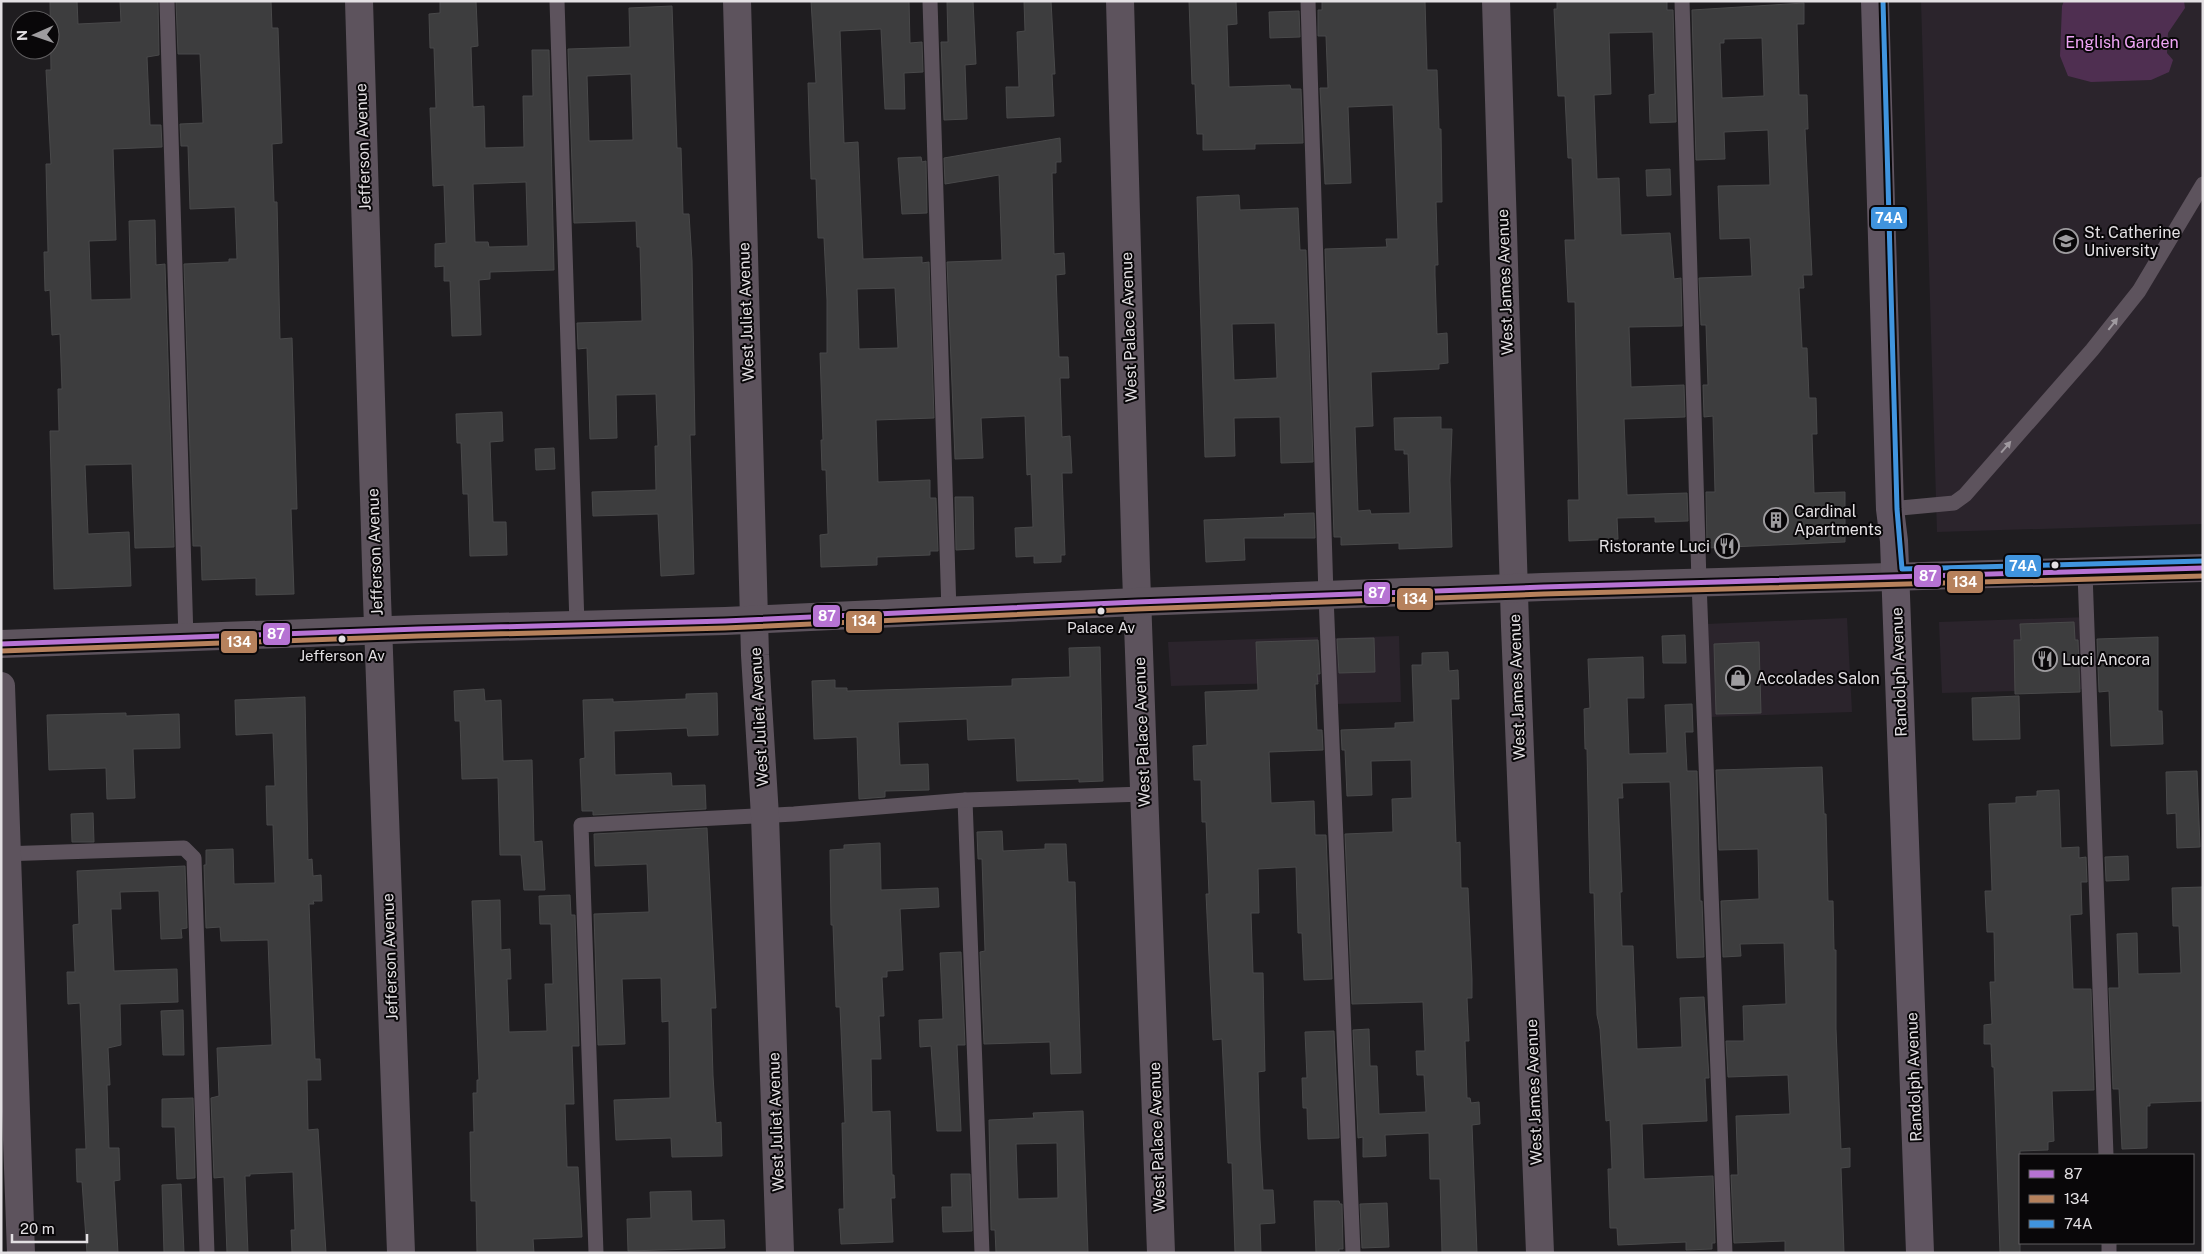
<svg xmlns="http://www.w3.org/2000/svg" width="2204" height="1254" viewBox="0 0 2204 1254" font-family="'Public Sans',sans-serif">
<rect width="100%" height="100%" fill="#1f1d20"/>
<g fill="#2b242c">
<polygon points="1921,1 2203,1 2203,524 1937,532"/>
<polygon points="2088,617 2091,689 1942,693 1939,622"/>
<polygon points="1847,618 1852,712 1710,717 1706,624"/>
<polygon points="1399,636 1401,702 1336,704 1334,638"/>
<polygon points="1318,637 1320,682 1171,686 1168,642"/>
</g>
<polygon fill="#4f2f51" points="2064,1 2184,1 2185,8 2168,33 2167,53 2173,60 2169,72 2151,80 2091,82 2068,76 2060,56 2062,6"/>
<g fill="#3d3d3e" stroke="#49494a" fill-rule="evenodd">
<polygon points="50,1 77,1 78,24 121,22 120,1 158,1 159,55 147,57 150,125 161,125 162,147 113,149 116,240 89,241 91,300 131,299 129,221 155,220 156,265 165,264 174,547 135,548 132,464 85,465 88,534 129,532 131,586 54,589 50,431 59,431 58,389 62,389 60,334 52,335 50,290 45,291 44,252 48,252 46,164 51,164 46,70 51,70"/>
<polygon points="176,1 271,1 272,28 278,28 282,143 272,144 274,202 277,202 280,339 292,338 297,509 291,509 294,594 256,595 256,578 202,580 201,546 193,546 184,264 229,262 229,259 237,259 235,207 190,209 188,146 181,146 180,124 203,123 200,54 178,54"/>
<path d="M440,1H476L478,46L471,47L473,107L484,106L485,148L524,147L523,96H533L532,50H549L554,270L490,272V279L479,280L481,335L452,336L450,281H444V266L435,267V244L446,243L444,185L433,186L430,108H436L434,48H430L429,14L440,13ZM526,182L528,246L489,247L488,242H475L473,184Z"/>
<path d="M811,1H909L910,43L922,42L923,72L904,73L905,109H885L881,29L840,31L844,143L858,142L863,259L922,257V263L929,262L934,418L876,420L878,482L930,480V498H936L938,551H930V555L877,557V565L821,567L820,535L828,534L826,470H822L821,440H823L820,353H827V300L824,238H818L816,179H811L808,83H816ZM895,288L898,348L859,349L857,289Z"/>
<polygon points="947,1 973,1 976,64 965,65 967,119 944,120 941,42 948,42"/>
<polygon points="1024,1 1051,1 1055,74 1052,74 1054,116 1007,118 1006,87 1019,87 1017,32 1025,31"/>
<polygon points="1189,1 1236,1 1237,24 1227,25 1229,87 1290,85 1291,89 1301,89 1303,143 1255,144 1255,149 1203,150 1203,134 1197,134 1195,84 1192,84"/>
<polygon points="1322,1 1425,1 1427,70 1437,70 1439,129 1441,129 1442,202 1436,202 1438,265 1435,265 1435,275 1437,334 1447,333 1448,363 1439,364 1439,369 1371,372 1373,426 1355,427 1358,511 1370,510 1371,514 1410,513 1408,454 1404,454 1404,450 1395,450 1394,418 1441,417 1441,429 1452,429 1450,480 1452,547 1399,549 1399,543 1341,545 1341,537 1334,537 1325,249 1387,247 1386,239 1398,239 1393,105 1348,107 1351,183 1325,184 1320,88 1328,88 1326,36 1318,36 1318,10 1322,10"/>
<polygon points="1557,1 1667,1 1667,10 1673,10 1676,122 1650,123 1649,95 1655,94 1653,32 1609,33 1611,94 1594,95 1597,179 1619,178 1621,235 1670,233 1674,279 1681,278 1682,326 1629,327 1631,387 1684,385 1685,417 1624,419 1627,495 1687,493 1688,521 1655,522 1655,517 1617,518 1618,539 1569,541 1568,500 1579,500 1575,302 1568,302 1565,240 1575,240 1572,158 1568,158 1565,96 1558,96 1554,9 1557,9"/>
<path d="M1804,3V24H1797L1799,95H1807L1808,129H1805L1812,275H1803L1804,288H1799L1802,348H1807L1809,398H1816L1817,434H1812L1814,493L1845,492V542L1707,548L1706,492H1715L1713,416L1704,417L1703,385H1708L1706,325H1701L1699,278L1752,276L1750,238L1720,239L1718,186L1770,185L1768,130L1724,132L1725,159L1696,160L1692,10ZM1762,38L1764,96L1722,98L1720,43H1724V39Z"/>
<path d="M672,6L677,148H681L683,214H689L692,261L695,435H690L694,574L661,576L658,514L593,516L592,492L656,490L655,446H658L656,394L616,395L617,438L590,439L587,348L578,349L577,323L642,321L640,247H637L636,221L574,223L568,49L630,47L629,8ZM631,74L633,140L589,141L587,76Z"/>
<polygon points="1299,11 1300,37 1270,38 1269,12"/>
<polygon points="1060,138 1061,162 1056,162 1056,173 1052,173 1054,254 1064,253 1065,274 1056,275 1059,357 1068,357 1069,378 1060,378 1062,437 1070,436 1072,473 1062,473 1065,555 1061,555 1061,562 1034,563 1034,556 1016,557 1015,528 1033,527 1031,474 1027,475 1025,416 981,418 983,458 955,459 947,262 1002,260 999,175 945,184 944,158"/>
<polygon points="921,157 922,162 926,161 927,213 902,214 898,158"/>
<polygon points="1670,169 1671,195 1647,196 1646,170"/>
<path d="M1239,195L1240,210L1298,208L1300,250H1306L1313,462L1281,463L1280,417L1234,418L1235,456L1205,457L1197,197ZM1275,323L1277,378L1234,380L1232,324Z"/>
<polygon points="502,412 503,441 490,442 493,522 506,522 507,555 470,556 468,494 463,494 461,443 457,443 456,414"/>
<polygon points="554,448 555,469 536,470 535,449"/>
<polygon points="955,497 973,497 974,549 956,550"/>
<polygon points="1314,513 1315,538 1244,538 1245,560 1206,562 1204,520 1285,517 1284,514"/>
<polygon points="2074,622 2075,640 2078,640 2080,692 2015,694 2014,640 2021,640 2020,624"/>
<polygon points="1685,635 1686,663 1663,663 1662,636"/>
<polygon points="2158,637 2158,711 2162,711 2163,744 2111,746 2109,691 2099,692 2097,639"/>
<polygon points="1374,638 1375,672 1339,673 1337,639"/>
<polygon points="1318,640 1320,674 1317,674 1318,684 1315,684 1317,730 1322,730 1323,750 1269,752 1271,803 1314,801 1315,835 1326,835 1332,979 1304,980 1302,933 1298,933 1296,867 1258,869 1259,913 1251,913 1253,973 1263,973 1265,1071 1258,1072 1260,1139 1263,1190 1273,1190 1275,1223 1260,1224 1261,1253 1235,1253 1232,1163 1228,1163 1222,1039 1213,1040 1206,894 1209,894 1206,822 1202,822 1201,780 1194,780 1193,746 1207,745 1205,692 1258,690 1256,642"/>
<polygon points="1759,642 1761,713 1716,714 1714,644"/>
<polygon points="1100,647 1103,781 1079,782 1079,779 1017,781 1015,738 968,740 967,719 898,722 900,765 928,764 929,790 885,791 885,797 859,799 857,737 814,739 812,681 835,680 835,688 847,688 847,691 1012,686 1012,679 1070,677 1069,648"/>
<polygon points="1448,652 1449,671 1458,670 1459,699 1451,699 1456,843 1460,842 1461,888 1468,888 1472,979 1472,998 1467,998 1469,1041 1465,1041 1467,1098 1470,1098 1471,1103 1479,1102 1480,1124 1472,1125 1477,1253 1442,1253 1440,1179 1430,1179 1429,1133 1385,1135 1386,1156 1363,1157 1363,1137 1358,1138 1353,1030 1369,1029 1370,1066 1377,1066 1379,1114 1426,1112 1424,1075 1417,1075 1416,1051 1425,1051 1423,1002 1352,1004 1345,834 1393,832 1392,799 1412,798 1411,760 1371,761 1372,795 1347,796 1345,750 1342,750 1341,730 1395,728 1395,723 1414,722 1412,665 1422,665 1422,653"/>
<polygon points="1643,657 1644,698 1627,698 1629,754 1667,753 1665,705 1692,704 1693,732 1685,732 1687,771 1697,771 1700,901 1702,901 1704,957 1677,958 1670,782 1622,783 1623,798 1618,798 1622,892 1620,892 1622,946 1633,946 1637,1049 1682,1047 1680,998 1704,997 1709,1078 1705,1078 1707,1121 1642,1124 1644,1179 1713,1176 1715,1243 1712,1243 1712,1249 1686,1250 1686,1242 1618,1245 1617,1228 1610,1228 1608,1169 1612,1169 1610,1120 1606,1121 1600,1029 1597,1015 1594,893 1590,893 1587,749 1585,749 1584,709 1590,708 1588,659"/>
<polygon points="484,689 485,701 501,700 503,761 532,760 534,842 542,841 545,890 524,890 521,855 500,855 498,778 462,779 460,721 455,721 454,691"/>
<polygon points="717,693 718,735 688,736 687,728 614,731 615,775 671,773 672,786 705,785 706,809 593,815 593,811 582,811 580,759 585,758 583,700 613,699 613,702 686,699 686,694"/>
<polygon points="2019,696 2020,739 1973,740 1972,698"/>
<polygon points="305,697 308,860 312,859 313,876 321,875 322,901 313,901 314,904 309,904 315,1059 320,1059 321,1080 307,1080 308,1130 318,1129 326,1253 292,1253 291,1230 295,1230 293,1172 250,1174 250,1176 245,1176 248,1253 227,1253 224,1177 214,1178 211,1098 219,1096 217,1048 272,1045 268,940 221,941 220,927 206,928 204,865 206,865 206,850 233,849 234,884 275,883 273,825 267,825 266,786 275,786 273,733 236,735 235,700"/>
<polygon points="126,713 126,716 179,714 180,748 133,749 135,798 107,799 106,768 49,770 47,715"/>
<polygon points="1822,767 1824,814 1826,814 1828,901 1833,901 1834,950 1836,950 1836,1029 1841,1149 1850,1148 1850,1167 1841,1168 1844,1253 1785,1253 1785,1241 1734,1243 1731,1175 1738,1175 1736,1116 1790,1114 1788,1075 1728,1077 1726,1041 1744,1041 1743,1006 1786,1004 1784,943 1740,944 1741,956 1723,957 1721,901 1759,899 1758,849 1719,850 1716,770"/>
<polygon points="2197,771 2200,847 2177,848 2176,813 2167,814 2166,772"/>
<polygon points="2059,790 2061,848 2079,847 2079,858 2086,857 2087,882 2081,882 2082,914 2070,915 2073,989 2091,989 2094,1090 2052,1091 2054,1141 2048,1142 2048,1150 2020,1151 2020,1253 2000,1253 1994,1067 1992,1067 1991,1044 1984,1044 1984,1025 1992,1024 1990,982 1995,982 1994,932 1987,932 1985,891 1992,891 1989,804 2016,803 2016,797 2037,796 2037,791"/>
<polygon points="93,813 94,842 72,842 71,814"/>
<polygon points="707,828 716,1008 711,1008 713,1076 716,1123 721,1122 722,1156 672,1157 671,1138 616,1140 614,1100 670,1098 669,1021 662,1022 661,978 622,979 625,1044 598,1045 594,914 649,912 647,864 595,866 594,834"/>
<polygon points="1002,831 1003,851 1045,849 1045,844 1066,844 1068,882 1075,882 1081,1073 1051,1074 1050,1042 984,1044 980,952 985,951 982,859 978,859 977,832"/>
<polygon points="880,843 881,890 938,888 939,907 900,909 903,970 887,971 887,977 882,977 884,1016 879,1016 881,1059 871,1059 872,1112 890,1111 892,1175 894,1175 895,1198 891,1198 893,1242 841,1244 839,1209 844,1209 842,1123 845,1123 840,1007 836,1007 833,925 831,925 830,850 844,849 844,845"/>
<polygon points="2128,856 2129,880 2106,881 2105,857"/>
<polygon points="185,866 187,928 181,929 182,938 161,939 159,891 120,892 121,909 111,909 114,971 177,969 178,1002 120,1004 121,1045 108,1048 110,1085 107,1085 109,1148 119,1148 120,1180 114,1181 118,1253 87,1253 82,1182 77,1182 76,1149 86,1149 80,1003 68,1004 67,972 75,972 73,925 79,924 77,871"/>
<polygon points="2203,887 2203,1101 2150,1103 2150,1106 2147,1106 2147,1148 2122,1149 2119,1089 2113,1089 2109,988 2119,988 2117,934 2137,933 2138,974 2181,973 2179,926 2173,926 2172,888"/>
<polygon points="570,895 571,915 575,915 579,1046 572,1046 574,1104 565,1104 567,1167 578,1167 582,1237 533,1239 534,1253 477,1253 476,1201 471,1201 470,1132 474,1132 473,1093 477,1093 477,1080 479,1080 472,901 500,900 501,950 510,949 511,979 507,979 509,1032 547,1031 545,984 553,984 551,924 540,924 539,896"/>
<polygon points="961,952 965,1045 957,1045 961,1131 937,1131 931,1046 920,1047 919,1020 943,1019 940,953"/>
<polygon points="183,1010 184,1055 163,1055 161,1011"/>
<polygon points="1334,1031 1339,1138 1308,1139 1307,1108 1303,1108 1302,1078 1307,1078 1305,1032"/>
<polygon points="193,1098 195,1178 177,1179 175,1127 162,1127 162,1099"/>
<path d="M1083,1111L1088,1253H996L995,1230H991L989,1120L1034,1118L1033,1113ZM1057,1143L1058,1198L1018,1199L1016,1144Z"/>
<polygon points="951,1174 970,1174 972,1231 943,1232 942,1207 952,1207"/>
<polygon points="181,1184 184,1253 164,1253 162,1185"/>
<polygon points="691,1191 692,1221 724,1220 725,1248 628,1251 627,1219 651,1218 650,1192"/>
<polygon points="1314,1201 1339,1201 1340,1204 1342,1204 1343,1249 1339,1249 1339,1253 1316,1253"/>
<polygon points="1387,1203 1389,1247 1362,1248 1360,1204"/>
</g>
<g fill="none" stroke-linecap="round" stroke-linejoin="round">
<g stroke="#5d535d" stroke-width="15">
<polyline points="167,1 186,639"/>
<polyline points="557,1 577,625"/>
<polyline points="930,1 949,612"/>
<polyline points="1308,1 1326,596 1353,1253"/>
<polyline points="1682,1 1699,582 1725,1253"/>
<polyline points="1890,509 1954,503 1965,495 2092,350 2139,291 2203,184"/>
<polyline points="2085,573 2106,1155"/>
<polyline points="965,800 982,1253"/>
<polyline points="1,854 184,848 194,858 207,1253"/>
<polyline points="2109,1243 2109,1253"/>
<polyline points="596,1253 581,825 794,814 965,800 1144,794"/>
</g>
<g stroke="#5d535d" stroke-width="28">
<polyline points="359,1 377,598 401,1253"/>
<polyline points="737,1 755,655 765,816 780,1253"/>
<polyline points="1120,1 1136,570 1161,1253"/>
<polyline points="1496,1 1515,626 1540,1253"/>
<polyline points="1,686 21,1253"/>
</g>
<polyline stroke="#5d535d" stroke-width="28" points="1,644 418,629 725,621 1137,602 1543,587 2203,568"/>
<polyline stroke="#605561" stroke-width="28" points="1875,1 1890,509 1894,541 1920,1253"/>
<defs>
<polyline id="bus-1" points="1,644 418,629 725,621 1137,602 1543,587 2203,568"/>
<polyline id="bus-2" points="1,651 418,636 725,628 1137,609 1543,594 2203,576"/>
<polyline id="bus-3" points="1883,1 1897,509 1902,569 2203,561"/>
</defs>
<use href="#bus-1" stroke="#090709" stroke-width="9"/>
<use href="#bus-2" stroke="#090709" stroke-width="9"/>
<use href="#bus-3" stroke="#090709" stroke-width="9"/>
<use href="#bus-1" stroke="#b673d3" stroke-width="5"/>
<use href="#bus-2" stroke="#b6815c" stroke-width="5"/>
<use href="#bus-3" stroke="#4094de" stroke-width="5"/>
</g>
<defs><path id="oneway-solid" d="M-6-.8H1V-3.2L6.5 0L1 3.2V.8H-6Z" transform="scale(1.25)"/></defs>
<g fill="#a09aa0">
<use href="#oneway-solid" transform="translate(2113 324) rotate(-52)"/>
<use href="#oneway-solid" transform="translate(2006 447) rotate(-49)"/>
</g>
<defs>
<symbol id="university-ring" viewBox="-11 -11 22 22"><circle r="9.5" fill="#090709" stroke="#9e9c9f" stroke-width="1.5"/><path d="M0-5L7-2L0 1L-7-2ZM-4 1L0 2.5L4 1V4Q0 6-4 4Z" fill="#9e9c9f"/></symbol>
<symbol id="building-ring" viewBox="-11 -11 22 22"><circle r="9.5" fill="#090709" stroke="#9e9c9f" stroke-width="1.5"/><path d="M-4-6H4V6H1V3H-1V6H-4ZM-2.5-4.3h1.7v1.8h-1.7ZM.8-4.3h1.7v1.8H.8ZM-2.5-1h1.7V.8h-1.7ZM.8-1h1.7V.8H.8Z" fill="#9e9c9f"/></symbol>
<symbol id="restaurant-ring" viewBox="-11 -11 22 22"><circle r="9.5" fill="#090709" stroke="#9e9c9f" stroke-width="1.5"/><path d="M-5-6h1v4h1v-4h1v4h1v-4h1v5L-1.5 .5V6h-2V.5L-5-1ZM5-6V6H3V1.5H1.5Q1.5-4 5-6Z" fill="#9e9c9f"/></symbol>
<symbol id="shop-ring" viewBox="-11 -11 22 22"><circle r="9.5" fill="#090709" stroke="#9e9c9f" stroke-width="1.5"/><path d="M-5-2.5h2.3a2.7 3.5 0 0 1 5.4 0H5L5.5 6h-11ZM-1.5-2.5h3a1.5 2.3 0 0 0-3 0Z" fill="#9e9c9f"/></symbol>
</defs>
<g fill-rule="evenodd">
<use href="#university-ring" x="2052" y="227" width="28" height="28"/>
<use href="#building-ring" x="1762" y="506" width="28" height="28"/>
<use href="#restaurant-ring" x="1713" y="532" width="28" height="28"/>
<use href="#restaurant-ring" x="2031" y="645" width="28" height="28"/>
<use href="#shop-ring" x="1724" y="664" width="28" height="28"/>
</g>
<g fill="#e3e0e3" stroke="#090709" stroke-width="2">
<circle cx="2055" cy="565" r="4.5"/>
<circle cx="1101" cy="611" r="4.5"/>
<circle cx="342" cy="639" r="4.5"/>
</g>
<g text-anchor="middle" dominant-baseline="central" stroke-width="4" stroke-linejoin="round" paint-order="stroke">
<g font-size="15" fill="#e3e0e3" stroke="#090709">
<text x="1101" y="627">Palace Av</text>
<text x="342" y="655">Jefferson Av</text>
</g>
<g font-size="16" fill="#efa5f5" stroke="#090709">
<text x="2122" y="42">English Garden</text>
</g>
<g font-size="16" fill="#e3e0e3" stroke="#090709">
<text transform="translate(363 147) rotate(-92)">Jefferson Avenue</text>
<text transform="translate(1505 282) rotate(-92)">West James Avenue</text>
<text transform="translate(746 312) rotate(-92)">West Juliet Avenue</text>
<text transform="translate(1129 327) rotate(-92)">West Palace Avenue</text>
<text transform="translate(375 552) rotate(-92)">Jefferson Avenue</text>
<text transform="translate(1899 672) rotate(-92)">Randolph Avenue</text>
<text transform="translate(1517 687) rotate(-92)">West James Avenue</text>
<text transform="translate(759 717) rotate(-93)">West Juliet Avenue</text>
<text transform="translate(1142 732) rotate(-92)">West Palace Avenue</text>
<text transform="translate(390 957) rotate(-92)">Jefferson Avenue</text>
<text transform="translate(1914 1077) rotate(-92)">Randolph Avenue</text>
<text transform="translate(1534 1092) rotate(-92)">West James Avenue</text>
<text transform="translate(776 1122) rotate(-92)">West Juliet Avenue</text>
<text transform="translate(1157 1137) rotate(-92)">West Palace Avenue</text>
</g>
<g font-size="16" fill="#e3e0e3" stroke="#090709" text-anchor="start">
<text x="2084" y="232">St. Catherine<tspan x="2084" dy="18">University</tspan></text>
<text x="1794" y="511">Cardinal<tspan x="1794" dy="18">Apartments</tspan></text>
<text x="1710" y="546" text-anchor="end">Ristorante Luci</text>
<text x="2062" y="659">Luci Ancora</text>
<text x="1756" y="678">Accolades Salon</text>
</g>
</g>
<g stroke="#090709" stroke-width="2">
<rect x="1870" y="206" width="38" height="24" rx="5" fill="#4094de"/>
<rect x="2004" y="554" width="38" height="24" rx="5" fill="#4094de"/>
<rect x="1913" y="564" width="29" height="24" rx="5" fill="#b673d3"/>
<rect x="1946" y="570" width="38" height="24" rx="5" fill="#b6815c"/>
<rect x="1363" y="581" width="28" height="24" rx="5" fill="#b673d3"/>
<rect x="1396" y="587" width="38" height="24" rx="5" fill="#b6815c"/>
<rect x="812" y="604" width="29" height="24" rx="5" fill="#b673d3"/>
<rect x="845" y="610" width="38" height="24" rx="5" fill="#b6815c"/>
<rect x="262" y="622" width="29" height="24" rx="5" fill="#b673d3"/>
<rect x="220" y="630" width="38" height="24" rx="5" fill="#b6815c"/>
</g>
<g font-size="14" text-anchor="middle" font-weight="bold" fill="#fff">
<text x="1889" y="223">74A</text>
<text x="2023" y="571">74A</text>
<text x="1928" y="581">87</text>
<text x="1965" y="587">134</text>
<text x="1377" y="598">87</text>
<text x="1415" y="604">134</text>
<text x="827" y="621">87</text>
<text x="864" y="626">134</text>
<text x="276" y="639">87</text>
<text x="239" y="647">134</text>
</g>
<rect width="2204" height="1254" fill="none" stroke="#e3e0e3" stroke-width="5"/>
<rect x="2019" y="1154" width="175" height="90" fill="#090709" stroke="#605e60"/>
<rect x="2029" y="1170" width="25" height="8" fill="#b673d3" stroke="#605e60"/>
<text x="2064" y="1179" font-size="15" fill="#e3e0e3">87</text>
<rect x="2029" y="1195" width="25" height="8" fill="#b6815c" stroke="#605e60"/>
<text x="2064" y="1204" font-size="15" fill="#e3e0e3">134</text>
<rect x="2029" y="1220" width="25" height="8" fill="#4094de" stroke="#605e60"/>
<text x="2064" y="1229" font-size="15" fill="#e3e0e3">74A</text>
<g transform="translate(35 35) rotate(268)"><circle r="24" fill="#090709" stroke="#605e60"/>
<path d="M0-4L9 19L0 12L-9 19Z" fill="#9e9c9f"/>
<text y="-8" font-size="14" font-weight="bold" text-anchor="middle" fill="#e3e0e3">N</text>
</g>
<path d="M12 1234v8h75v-8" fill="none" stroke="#e3e0e3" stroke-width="2.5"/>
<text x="20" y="1234" font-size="15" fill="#e3e0e3" stroke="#090709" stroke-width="4" paint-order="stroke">20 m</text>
</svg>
